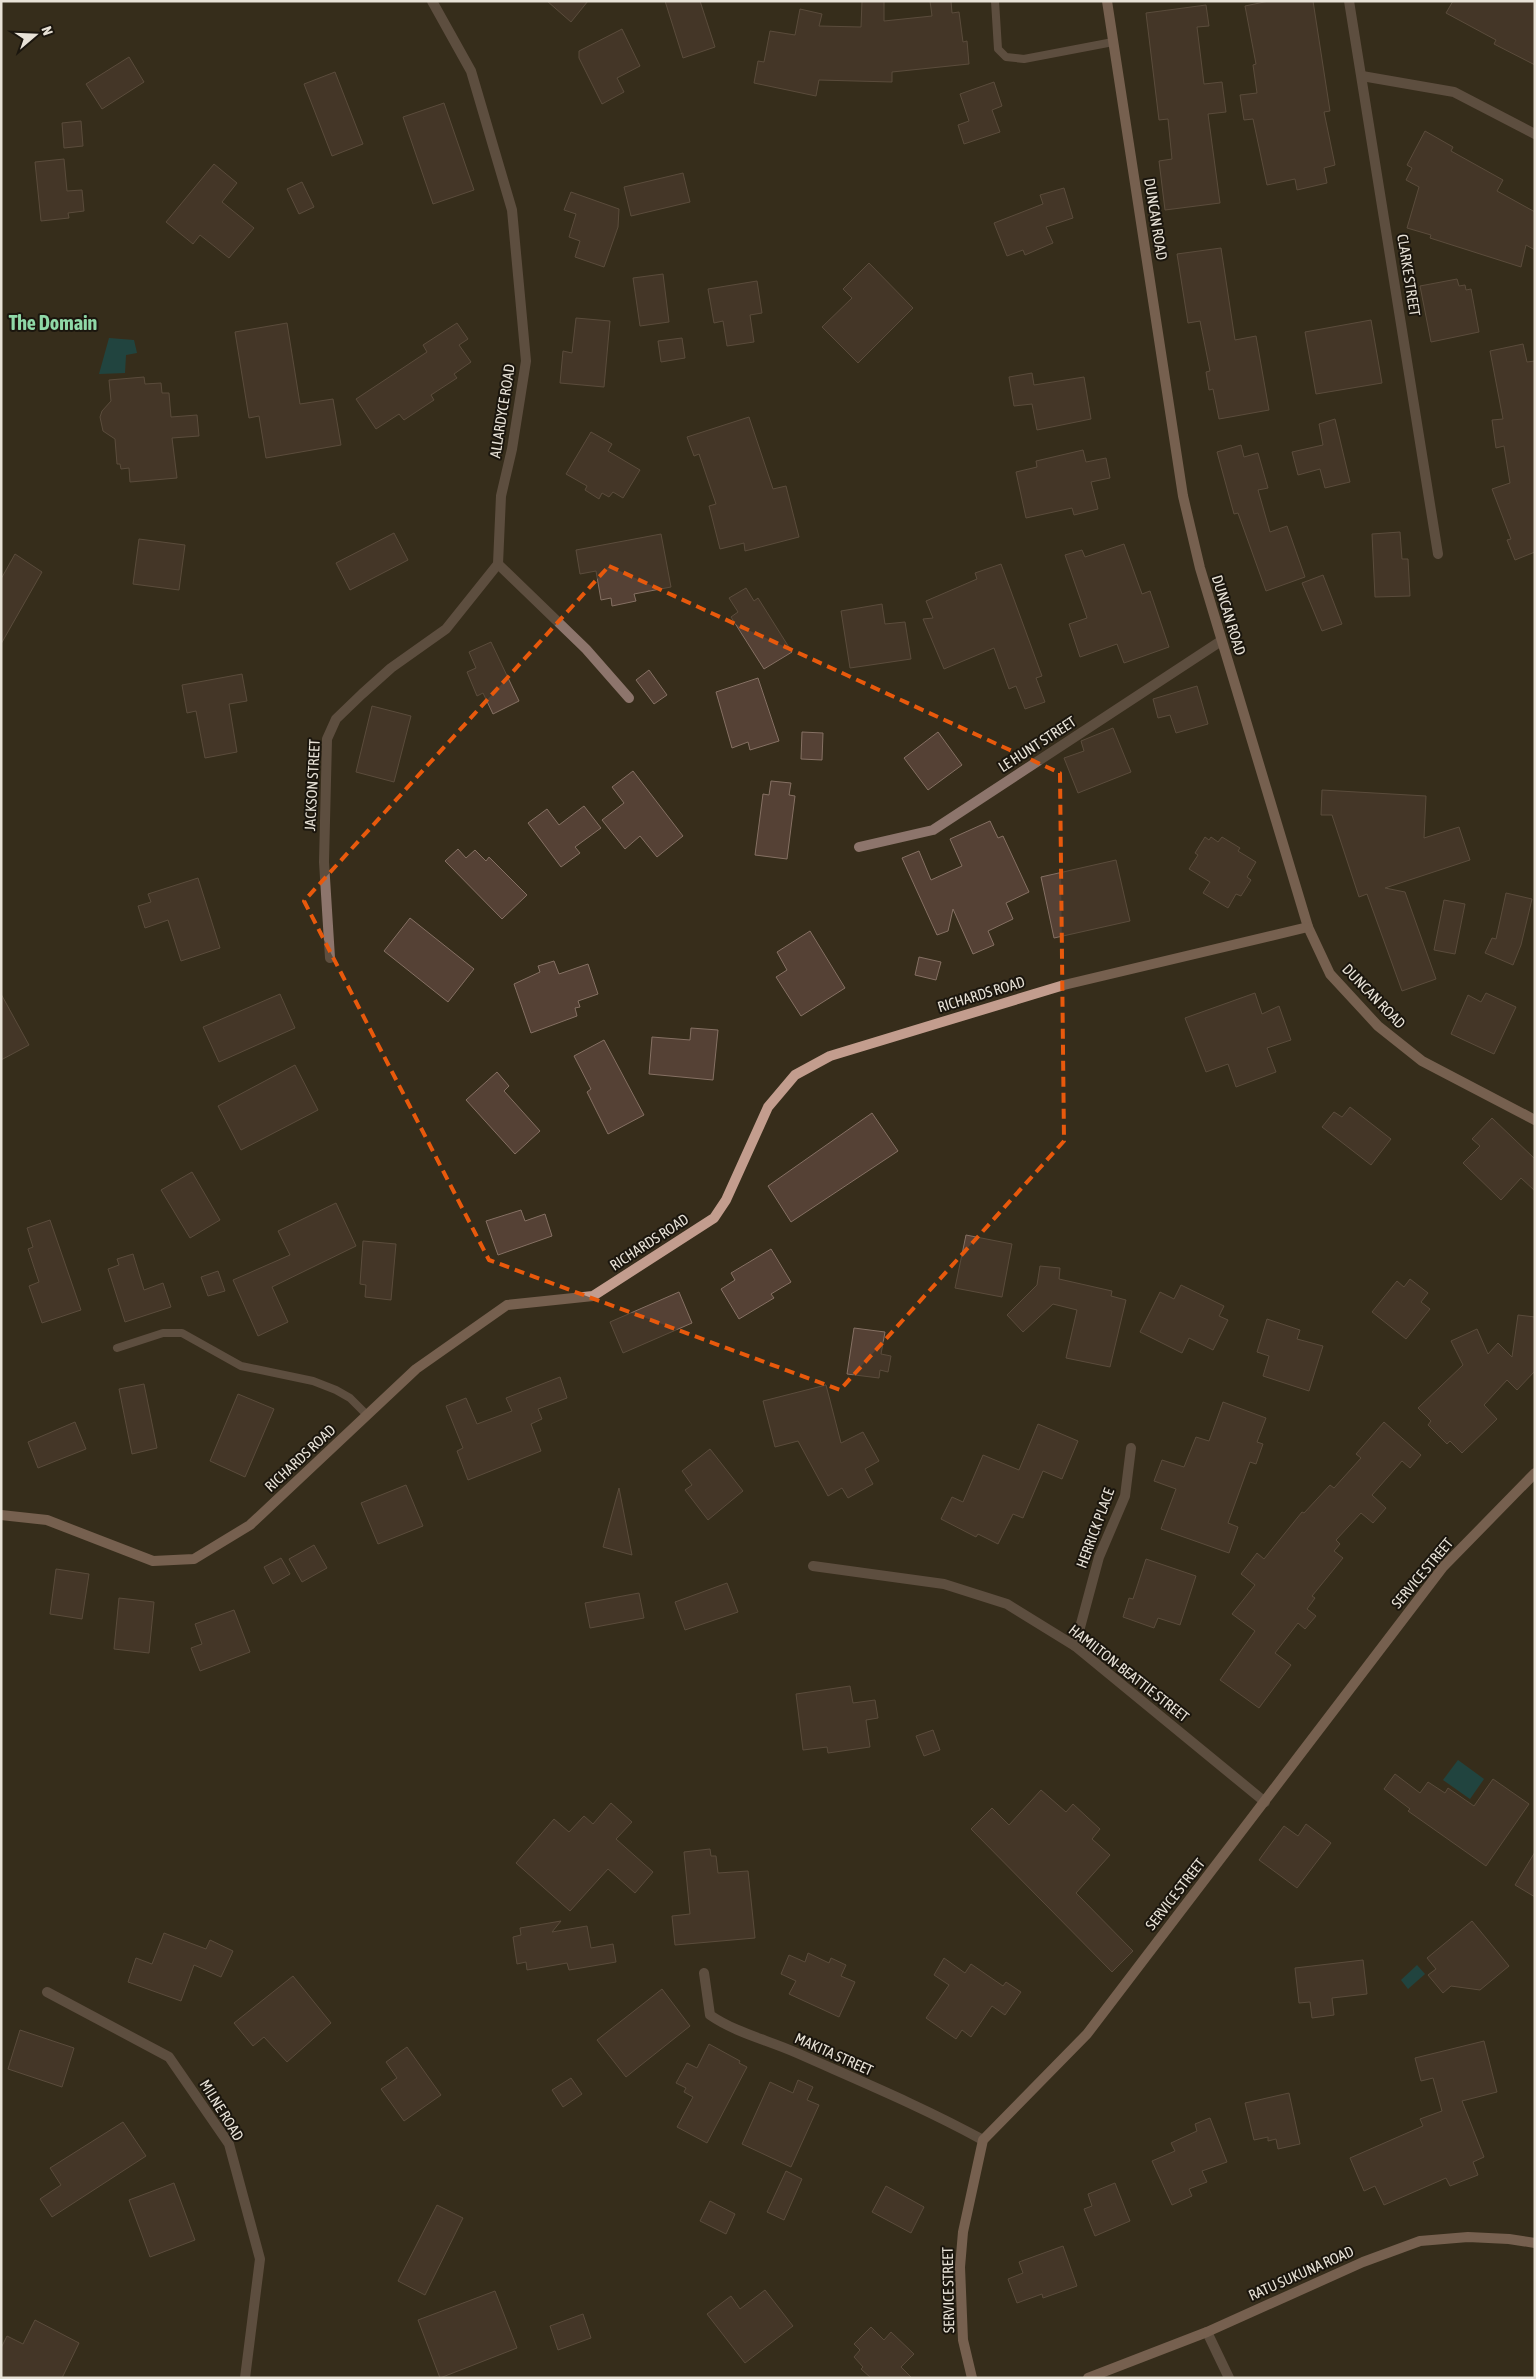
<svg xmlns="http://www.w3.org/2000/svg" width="1536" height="2379" viewBox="0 0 1536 2379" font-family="'Asap Condensed',sans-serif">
<rect width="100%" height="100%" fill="#372d1b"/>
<g fill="#07616b">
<polygon points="109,338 134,340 137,353 126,355 125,373 99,374"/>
<polygon points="1458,1760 1484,1779 1470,1799 1443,1780"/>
<polygon points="1417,1965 1425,1974 1408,1989 1401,1980"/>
</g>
<g fill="#554135" stroke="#857063">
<polygon points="547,1 588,1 571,22"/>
<polygon points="665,1 700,1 715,47 683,58"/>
<polygon points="862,1 884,1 884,21 932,16 930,1 951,1 952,13 959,12 963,42 967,41 969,64 892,72 892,82 819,80 816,96 754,83 758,61 764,62 770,31 795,35 800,9 822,14 819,26 861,27"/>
<polygon points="1269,1 1313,1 1330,111 1324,112 1335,165 1324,168 1327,183 1297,190 1295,179 1267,185 1253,119 1244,120 1240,95 1257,93 1253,65 1256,64 1245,6"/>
<polygon points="1453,1 1535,1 1535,65 1494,44 1496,40 1446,13"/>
<polygon points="1206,5 1209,26 1197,27 1204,84 1222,82 1226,112 1208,114 1220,203 1165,210 1159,161 1172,159 1168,119 1159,120 1146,13"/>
<polygon points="622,29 640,66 617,78 624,92 602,104 579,58 579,51"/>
<polygon points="129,57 144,82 102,109 86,84"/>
<polygon points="335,72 363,144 332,156 304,84"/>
<polygon points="994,82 1002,106 992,110 1000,132 964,144 958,125 969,121 960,94"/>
<polygon points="444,103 474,190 433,204 403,117"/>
<polygon points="81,121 83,146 64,148 62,123"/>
<polygon points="1425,131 1453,147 1451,151 1503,180 1497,191 1535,212 1535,250 1526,245 1521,267 1430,238 1431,235 1407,228 1419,187 1406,180 1412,168 1407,165"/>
<polygon points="64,159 67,191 82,190 84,211 68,213 69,218 41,221 35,162"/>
<polygon points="214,164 237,183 222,202 254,228 229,258 200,235 193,244 166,222"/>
<polygon points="683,173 690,202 631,216 624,187"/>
<polygon points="302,182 314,207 299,214 287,189"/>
<polygon points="1064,188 1073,218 1046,227 1053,243 1025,255 1023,250 1007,256 994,223 1043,204 1040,195"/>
<polygon points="571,192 619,209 618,227 604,267 575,257 580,241 569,237 576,214 564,210"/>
<polygon points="1221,248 1235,340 1256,336 1269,410 1219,419 1213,389 1209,390 1206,372 1210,371 1200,321 1188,323 1177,254"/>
<polygon points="869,263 913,308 858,363 822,327 852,298 843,289"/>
<polygon points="663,274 669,322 640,326 633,278"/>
<polygon points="1457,279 1459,286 1465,285 1466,290 1471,289 1479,332 1431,342 1420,286"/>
<polygon points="757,281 762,313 750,315 754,342 727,346 723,321 714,323 708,289"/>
<polygon points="576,318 610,321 604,387 560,383 563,351 572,353"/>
<polygon points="1371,320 1382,383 1316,394 1305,332"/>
<polygon points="287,323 300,404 333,399 341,445 266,458 259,416 249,418 235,332"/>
<polygon points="457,323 468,339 459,345 471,362 454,374 457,378 431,395 434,400 404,420 399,414 376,429 356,399 427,352 423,345"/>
<polygon points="682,338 685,358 661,362 658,341"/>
<polygon points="1523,344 1527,362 1535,361 1535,552 1515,560 1507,540 1511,539 1492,489 1510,483 1504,446 1496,448 1492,420 1503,419 1490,351"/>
<polygon points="1032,373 1034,385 1084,377 1091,419 1037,430 1032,404 1014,406 1009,377"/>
<polygon points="144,377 145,384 161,383 162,393 169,393 171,417 197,415 199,436 172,438 177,478 130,482 129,468 121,469 120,464 117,464 115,439 103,431 100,417 102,411 111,401 109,380"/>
<polygon points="749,417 773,489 786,486 799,537 745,551 744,543 720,549 709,506 716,504 699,454 694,456 687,437"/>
<polygon points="1335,419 1350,482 1325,488 1320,469 1298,475 1292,452 1323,445 1319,424"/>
<polygon points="591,432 612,444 608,451 640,470 623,498 613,492 609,497 602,493 599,499 585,490 587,486 566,474"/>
<polygon points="1241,445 1244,457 1258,453 1268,488 1258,490 1270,532 1287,526 1305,577 1266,591 1238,513 1234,514 1217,452"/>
<polygon points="1083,450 1086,462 1106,458 1110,478 1091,482 1098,509 1074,515 1072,508 1026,518 1016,472 1037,467 1036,461"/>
<polygon points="1400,532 1402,559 1408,559 1410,596 1375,597 1372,534"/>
<polygon points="394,533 408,560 350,590 336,563"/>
<polygon points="661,534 671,587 634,594 636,601 612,606 611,598 601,600 596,571 580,574 576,550"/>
<polygon points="139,539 185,545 179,590 133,584"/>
<polygon points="1124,544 1142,594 1150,591 1169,647 1124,663 1117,644 1080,657 1069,624 1087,618 1065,555 1082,550 1085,557"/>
<polygon points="15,554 42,572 1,644 1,579"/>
<polygon points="1001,564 1042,676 1036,678 1045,702 1025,709 1016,686 1009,689 994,648 944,669 923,619 933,618 926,601 977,579 975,573"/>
<polygon points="1323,575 1342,624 1322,631 1302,583"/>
<polygon points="746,588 754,601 758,598 792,652 764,669 731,617 738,612 729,598"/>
<polygon points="882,604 885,624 905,622 911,659 850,668 841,611"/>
<polygon points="491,642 519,701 493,714 483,693 477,696 467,672 476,668 469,652"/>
<polygon points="649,670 667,695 654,704 636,680"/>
<polygon points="242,674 247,701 229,704 237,752 205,758 196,711 187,713 182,685"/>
<polygon points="758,678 779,741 750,750 748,742 732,748 716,692"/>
<polygon points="1197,686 1208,724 1176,733 1170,715 1158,718 1153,699"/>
<polygon points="372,706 411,716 394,782 356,772"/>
<polygon points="1113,728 1131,772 1078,793 1064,758 1084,751 1081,741"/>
<polygon points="802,732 823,733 822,760 801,759"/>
<polygon points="938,732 962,765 928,790 904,758"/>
<polygon points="633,771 683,836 657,857 640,836 625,849 602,820 624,803 612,787"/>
<polygon points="771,781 791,783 789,795 795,796 787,859 755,855 763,794 769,795"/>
<polygon points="1322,790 1426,796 1424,838 1459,827 1470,860 1385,888 1405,892 1436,979 1402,991 1367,894 1359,897 1332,815 1321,815"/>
<polygon points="584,806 601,828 575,847 580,853 561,867 528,823 547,809 559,825"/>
<polygon points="990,821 998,838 1003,836 1029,892 1006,903 1013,919 988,931 994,945 973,954 953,909 948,931 937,935 902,858 919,851 931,880 962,866 950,839"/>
<polygon points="1205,837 1209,840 1211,837 1218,842 1222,837 1240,848 1238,851 1256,862 1247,877 1251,880 1241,896 1236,894 1228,908 1203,893 1210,882 1189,869 1198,855 1195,853"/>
<polygon points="458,849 466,858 475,850 486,861 489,857 527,895 502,919 445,861"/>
<polygon points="1116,860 1130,921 1054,938 1041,877"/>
<polygon points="198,878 220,948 181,961 168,920 145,928 138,906 151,902 148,894"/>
<polygon points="1506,893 1532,899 1521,945 1513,965 1485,953 1492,938 1496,939"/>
<polygon points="1444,900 1465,904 1455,954 1434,950"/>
<polygon points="410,918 474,969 448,1002 384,951"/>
<polygon points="810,931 845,988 801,1016 776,977 787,970 777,952"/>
<polygon points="919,957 941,962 936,980 915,975"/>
<polygon points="554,961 559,974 588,964 598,994 578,1001 580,1007 575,1008 577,1016 531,1033 514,984 540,972 538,966"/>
<polygon points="1255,993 1262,1014 1279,1006 1291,1040 1267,1048 1276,1072 1236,1087 1228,1064 1206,1072 1185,1018"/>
<polygon points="1486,993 1516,1007 1494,1054 1451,1034 1468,995 1481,1002"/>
<polygon points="1,994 29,1045 1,1060"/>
<polygon points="280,994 295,1028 219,1062 203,1027"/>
<polygon points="691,1028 718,1030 713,1080 649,1074 652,1037 690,1040"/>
<polygon points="604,1040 644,1115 608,1134 587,1092 591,1089 574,1056"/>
<polygon points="295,1065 318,1110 241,1150 218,1106"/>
<polygon points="497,1072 509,1086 504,1091 540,1131 515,1154 466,1100"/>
<polygon points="1350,1107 1391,1139 1371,1165 1322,1127 1334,1112 1342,1117"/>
<polygon points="872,1113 898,1151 791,1222 768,1186"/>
<polygon points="1492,1118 1535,1159 1535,1191 1521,1178 1501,1200 1463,1163 1480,1146 1472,1139"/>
<polygon points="192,1172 220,1220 190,1238 161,1190"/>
<polygon points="336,1203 356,1246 272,1287 288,1322 258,1336 233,1280 290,1255 278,1231"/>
<polygon points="521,1210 525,1221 545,1214 552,1236 498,1255 486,1221"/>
<polygon points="50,1220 81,1310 42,1323 29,1286 39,1282 28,1249 33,1247 27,1228"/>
<polygon points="966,1235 1012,1244 1002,1297 955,1288"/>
<polygon points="363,1241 396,1244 391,1300 365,1297 366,1285 360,1284"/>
<polygon points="771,1249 791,1282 771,1294 774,1298 739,1319 721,1289 735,1280 731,1273"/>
<polygon points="133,1254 144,1290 163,1283 171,1307 125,1322 108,1269 119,1265 117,1259"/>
<polygon points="1040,1266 1060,1268 1059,1279 1112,1291 1111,1296 1126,1300 1110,1367 1066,1358 1077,1310 1053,1304 1023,1332 1007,1315 1037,1285"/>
<polygon points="218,1271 225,1291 208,1296 201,1277"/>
<polygon points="1410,1279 1428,1293 1421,1302 1430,1309 1406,1339 1372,1312 1397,1281 1404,1287"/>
<polygon points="1181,1285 1224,1306 1219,1316 1228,1320 1213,1350 1189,1338 1182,1353 1140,1332 1160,1292 1174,1299"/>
<polygon points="679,1292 692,1323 623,1353 610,1322"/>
<polygon points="1518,1315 1535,1317 1535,1371 1517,1390 1507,1380 1484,1405 1497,1419 1462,1453 1450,1441 1447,1444 1428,1425 1431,1421 1418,1408 1463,1365 1451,1341 1477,1329 1488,1354 1498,1343 1512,1357"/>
<polygon points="1267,1319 1300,1330 1297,1339 1323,1346 1309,1391 1263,1376 1269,1356 1257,1352"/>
<polygon points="854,1328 885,1332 881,1354 891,1356 888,1372 880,1370 879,1378 847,1374"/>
<polygon points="560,1377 567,1398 538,1409 542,1419 531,1424 541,1451 468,1480 457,1451 463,1448 446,1406 466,1398 477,1424 512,1411 506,1398"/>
<polygon points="144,1384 157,1448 132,1454 119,1389"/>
<polygon points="826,1385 841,1443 863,1432 879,1461 865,1469 873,1484 848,1498 842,1488 828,1496 798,1441 775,1447 763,1401"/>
<polygon points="238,1394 274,1409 245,1477 210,1461"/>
<polygon points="1223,1402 1266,1418 1257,1442 1263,1444 1256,1464 1250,1462 1228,1523 1238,1527 1229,1553 1161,1529 1176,1489 1154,1481 1162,1460 1184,1467 1196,1437 1209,1441"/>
<polygon points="75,1422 86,1449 38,1468 28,1442"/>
<polygon points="1384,1422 1421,1455 1410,1468 1402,1461 1372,1495 1386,1508 1373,1523 1361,1513 1336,1540 1340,1544 1334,1551 1343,1558 1312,1596 1315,1598 1307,1609 1316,1616 1305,1629 1298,1623 1275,1653 1291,1665 1259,1708 1220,1680 1255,1631 1232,1614 1255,1585 1241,1574 1257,1553 1264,1559 1302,1512 1304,1513 1330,1485 1334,1488 1361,1458 1356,1454"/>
<polygon points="1038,1424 1078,1441 1062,1479 1043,1471 1023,1518 1013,1514 998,1544 978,1534 976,1537 941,1519 952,1497 963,1502 983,1455 1019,1470"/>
<polygon points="710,1449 743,1491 708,1520 685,1490 692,1485 682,1471"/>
<polygon points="406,1485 423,1526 378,1544 361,1503"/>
<polygon points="619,1488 632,1555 603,1547"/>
<polygon points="314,1545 327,1568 302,1582 289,1559"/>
<polygon points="281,1558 290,1574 273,1584 264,1567"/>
<polygon points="1146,1559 1196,1576 1180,1625 1158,1618 1154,1628 1123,1617 1129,1598 1133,1599"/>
<polygon points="56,1569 89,1574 82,1619 50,1614"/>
<polygon points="727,1583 738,1612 685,1630 675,1602"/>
<polygon points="639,1593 644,1618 590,1628 585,1603"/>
<polygon points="119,1598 154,1602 149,1653 114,1649"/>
<polygon points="234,1610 250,1652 200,1671 191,1648 202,1644 195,1624"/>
<polygon points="850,1686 853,1703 875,1700 878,1718 866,1720 870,1747 828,1753 827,1747 803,1750 796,1694"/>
<polygon points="933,1730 940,1750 924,1756 916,1736"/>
<polygon points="1395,1774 1420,1793 1428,1782 1445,1793 1448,1788 1474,1806 1493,1779 1529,1804 1486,1866 1408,1811 1410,1809 1384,1789"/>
<polygon points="1041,1790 1066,1812 1073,1804 1100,1829 1092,1839 1110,1855 1076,1893 1133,1951 1112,1972 971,1829 992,1808 1009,1825"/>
<polygon points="611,1803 632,1822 616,1839 653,1872 635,1893 608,1869 570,1911 516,1863 554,1819 569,1832 584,1816 593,1824"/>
<polygon points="1306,1824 1331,1843 1297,1888 1259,1860 1284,1826 1298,1836"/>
<polygon points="710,1849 711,1856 716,1856 718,1873 748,1871 755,1938 675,1945 672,1916 690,1914 684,1852"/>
<polygon points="1535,1852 1535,1897 1515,1885"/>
<polygon points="561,1921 552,1932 587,1926 591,1948 613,1944 616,1962 569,1970 567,1963 527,1970 526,1962 517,1964 513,1937 521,1935 520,1928"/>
<polygon points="1472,1921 1509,1966 1480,1990 1451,1986 1443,1993 1428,1975 1436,1969 1427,1958"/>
<polygon points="164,1933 206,1949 210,1940 233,1951 221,1977 194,1965 181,2001 128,1982 136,1958 152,1964"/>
<polygon points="808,1953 829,1963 831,1958 846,1965 841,1976 855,1982 839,2017 789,1994 796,1981 781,1974 789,1955 805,1962"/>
<polygon points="944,1958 965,1973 971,1964 1003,1986 1006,1982 1021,1992 1005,2015 992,2006 971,2037 962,2030 956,2039 926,2018 949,1985 934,1975"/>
<polygon points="1363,1960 1367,1994 1332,1998 1334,2015 1312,2018 1310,2002 1299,2003 1295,1968"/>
<polygon points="293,1976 331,2023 287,2062 264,2037 253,2046 234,2023"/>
<polygon points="662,1989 690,2026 626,2077 597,2040"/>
<polygon points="20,2030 74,2048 62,2087 8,2069"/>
<polygon points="1484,2041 1497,2092 1462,2101 1484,2157 1473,2162 1478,2175 1450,2186 1446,2178 1384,2205 1375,2186 1364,2191 1350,2158 1423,2126 1420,2119 1442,2111 1433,2078 1421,2081 1415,2058"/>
<polygon points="709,2044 740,2061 739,2063 747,2067 707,2143 677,2127 693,2097 684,2092 686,2088 676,2083 687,2063 697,2068"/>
<polygon points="407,2047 441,2095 404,2121 381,2089 397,2078 386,2062"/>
<polygon points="571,2078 582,2094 563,2107 552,2090"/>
<polygon points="798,2080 813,2087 807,2100 819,2105 791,2167 742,2144 770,2082 793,2093"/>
<polygon points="1289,2093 1300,2144 1278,2149 1276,2139 1268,2141 1268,2137 1254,2140 1245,2103"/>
<polygon points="1210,2118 1227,2162 1202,2171 1207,2182 1189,2189 1192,2196 1172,2205 1152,2161 1175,2151 1171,2143 1197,2131 1195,2124"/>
<polygon points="123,2122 146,2156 52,2217 40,2199 61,2185 50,2168"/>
<polygon points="786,2171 802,2179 784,2220 767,2212"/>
<polygon points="174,2183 195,2240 150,2257 129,2200"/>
<polygon points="1115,2183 1130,2221 1095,2236 1084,2209 1092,2206 1088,2194"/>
<polygon points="886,2186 924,2207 911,2233 872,2212"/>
<polygon points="710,2201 735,2214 726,2234 700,2221"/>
<polygon points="437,2205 463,2218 425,2295 398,2281"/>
<polygon points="1063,2246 1077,2286 1043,2298 1042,2294 1017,2303 1008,2279 1023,2273 1019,2262"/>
<polygon points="765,2290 793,2326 745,2363 707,2314 731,2296 740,2309"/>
<polygon points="495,2291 517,2348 440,2378 418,2320"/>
<polygon points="583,2314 591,2338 558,2350 550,2326"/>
<polygon points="35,2320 79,2343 62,2378 1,2378 1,2348 7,2336 23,2344"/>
<polygon points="871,2327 884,2340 891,2332 914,2354 901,2367 912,2378 871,2378 861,2369 863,2367 854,2357 860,2350 854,2344"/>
</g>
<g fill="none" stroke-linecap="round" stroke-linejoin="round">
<g stroke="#8d756c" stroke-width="8">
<polyline points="995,1 998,49 1006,57 1024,59 1113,42"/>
<polyline points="117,1348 163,1333 182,1333 241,1366 313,1381 336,1390 350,1398 367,1415"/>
</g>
<g stroke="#8d756c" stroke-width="10">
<polyline points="432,1 471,71 512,210 526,361 512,449 501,496 498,564 586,649 629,698"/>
<polyline points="1349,1 1438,554"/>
<polyline points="1362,76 1454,92 1535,134"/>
<polyline points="859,847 933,830 1221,641"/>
<polyline points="330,958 324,862 327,739 336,719 362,694 391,668 446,629 498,564"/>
<polyline points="813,1566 944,1584 1007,1604 1075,1646 1265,1802"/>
<polyline points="1075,1646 1099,1557 1125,1496 1131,1448"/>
<path d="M704,1973L710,2015C736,2033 768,2040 797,2053C860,2081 923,2107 983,2140"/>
<polyline points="47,1992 169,2057 229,2144 260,2259 245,2378"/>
<polyline points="1207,2332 1229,2378"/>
</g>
<g stroke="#c39d8e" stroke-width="10">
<polyline points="1107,1 1183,496 1200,568 1308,927 1330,974 1378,1026 1422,1061 1535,1120"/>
<polyline points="1,1515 47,1520 153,1561 194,1559 250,1525 416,1369 507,1305 593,1296 714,1218 726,1200 768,1107 795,1075 830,1056 1064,985 1308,927"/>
<polyline points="972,2378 963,2340 960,2267 963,2232 983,2140 1087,2034 1443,1567 1535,1473"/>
<polyline points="1088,2378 1207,2332 1363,2262 1420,2241 1468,2237 1509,2239 1535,2243"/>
</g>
</g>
<path d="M0 0H1536V2379H0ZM609,566L1060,773L1064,1141L840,1390L489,1260L304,901Z" fill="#372d1b" fill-opacity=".55" fill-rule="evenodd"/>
<path fill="none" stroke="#e8590c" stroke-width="4" stroke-dasharray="10 6" stroke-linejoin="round" d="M609,566L1060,773L1064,1141L840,1390L489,1260L304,901Z"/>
<g text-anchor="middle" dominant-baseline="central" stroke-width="4" stroke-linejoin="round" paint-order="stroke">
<g font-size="15" fill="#e8e2d7" stroke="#1b160e">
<text transform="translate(1156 219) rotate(81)">DUNCAN ROAD</text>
<text transform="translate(1409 275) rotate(81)">CLARKE STREET</text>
<text transform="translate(502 411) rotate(-81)">ALLARDYCE ROAD</text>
<text transform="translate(1229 615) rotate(73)">DUNCAN ROAD</text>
<text transform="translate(1037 744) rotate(-33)">LE HUNT STREET</text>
<text transform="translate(312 785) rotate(-87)">JACKSON STREET</text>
<text transform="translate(981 994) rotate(-17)">RICHARDS ROAD</text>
<text transform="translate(1374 996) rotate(46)">DUNCAN ROAD</text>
<text transform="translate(649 1242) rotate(-33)">RICHARDS ROAD</text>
<text transform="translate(300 1458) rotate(-43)">RICHARDS ROAD</text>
<text transform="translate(1095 1528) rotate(-70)">HERRICK PLACE</text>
<text transform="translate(1422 1573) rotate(-50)">SERVICE STREET</text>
<text transform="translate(1129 1673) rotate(38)">HAMILTON-BEATTIE STREET</text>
<text transform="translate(1175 1894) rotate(-52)">SERVICE STREET</text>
<text transform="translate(834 2054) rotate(24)">MAKITA STREET</text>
<text transform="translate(222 2110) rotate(58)">MILNE ROAD</text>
<text transform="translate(1301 2273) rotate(-24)">RATU SUKUNA ROAD</text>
<text transform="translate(948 2290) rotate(-91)">SERVICE STREET</text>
</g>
<g font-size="20" font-weight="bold" fill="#8fd8a7" stroke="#1b160e">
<text x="53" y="322">The Domain</text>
</g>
</g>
<rect width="1536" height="2379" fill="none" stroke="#e8e2d7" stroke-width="5"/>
<g transform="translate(35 35) rotate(71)" stroke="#1b160e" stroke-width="4" paint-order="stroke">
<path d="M0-4L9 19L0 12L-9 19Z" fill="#e8e2d7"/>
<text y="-8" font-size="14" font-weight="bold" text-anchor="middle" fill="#e8e2d7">N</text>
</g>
</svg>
